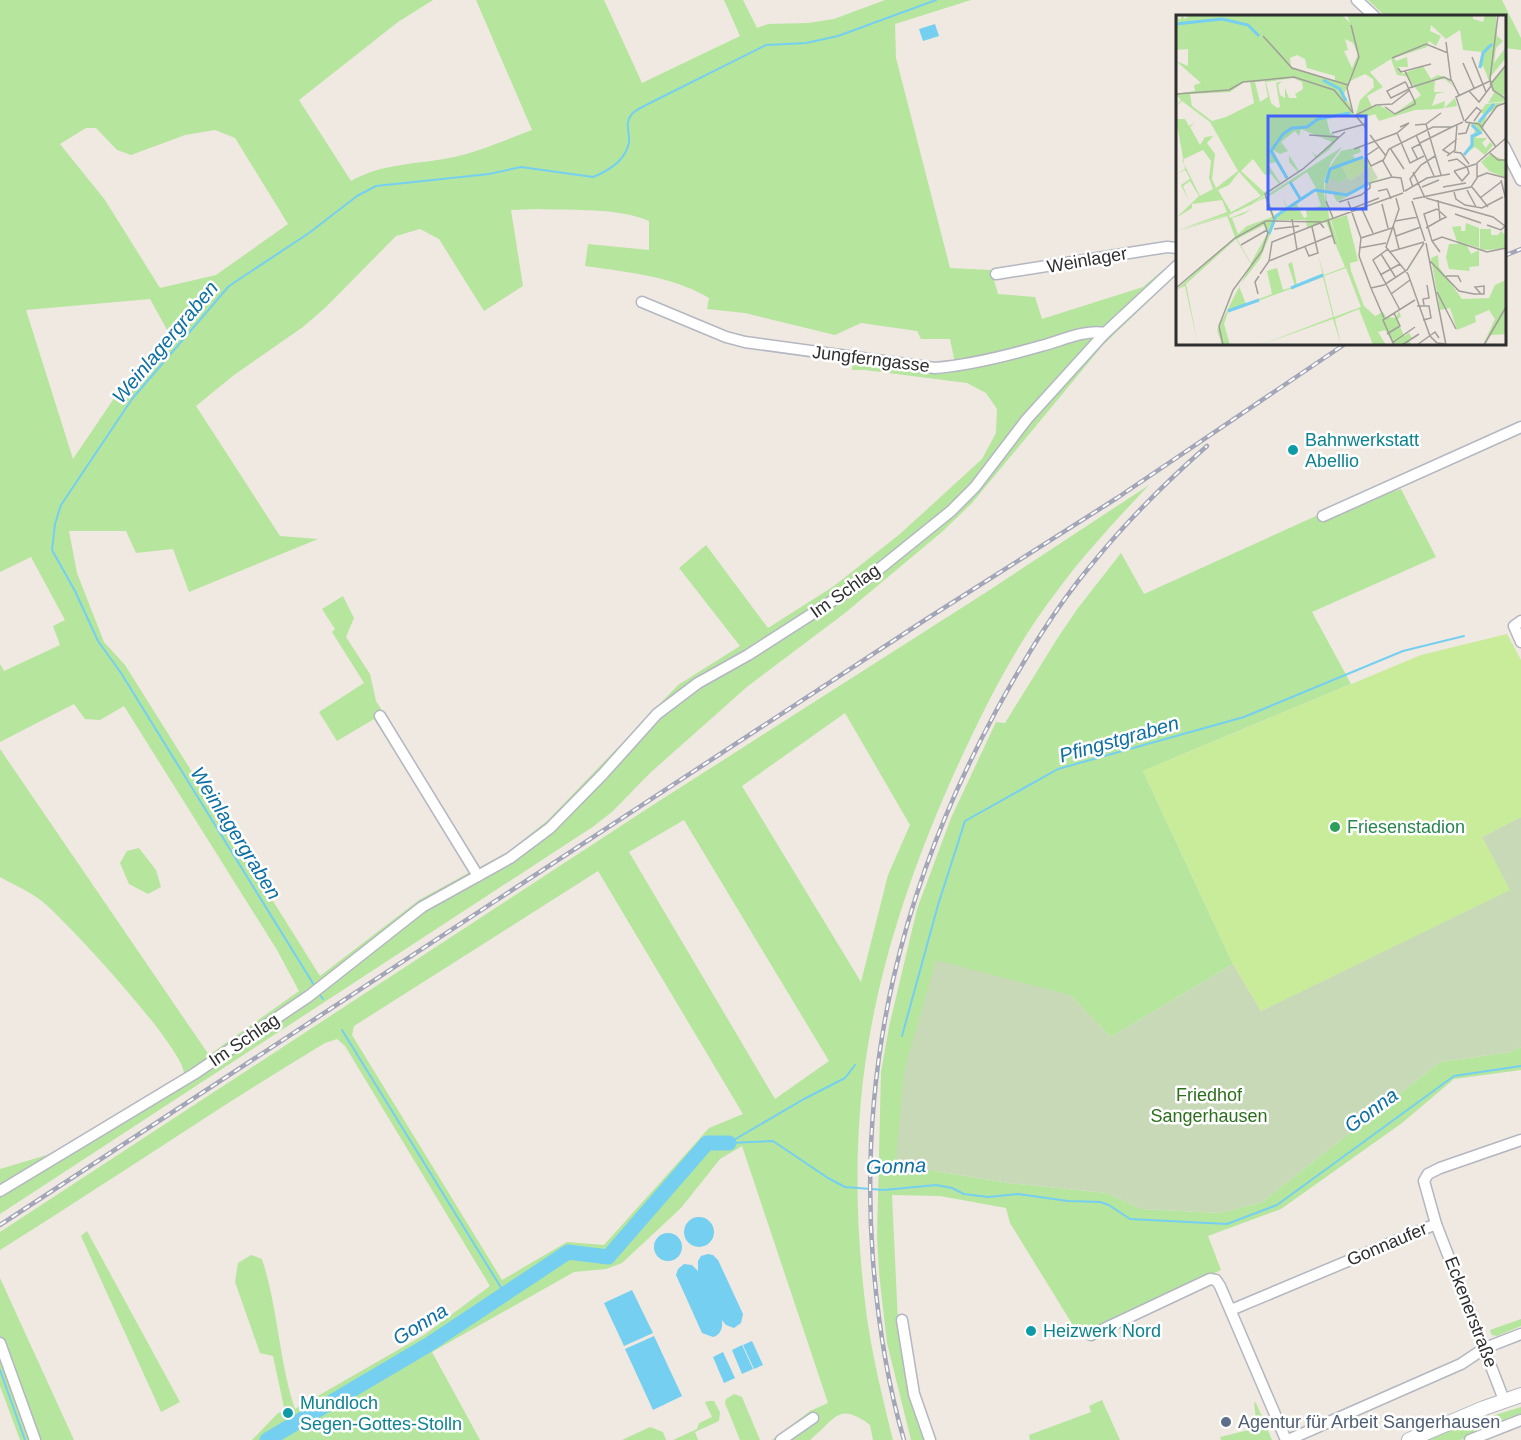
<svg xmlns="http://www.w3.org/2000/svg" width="1521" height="1440" viewBox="0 0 1521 1440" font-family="Arial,sans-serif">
<rect width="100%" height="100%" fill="#efe9e1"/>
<g fill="#b6e59e" fill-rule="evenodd">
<path d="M0,0H433L398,22L299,100L351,181C383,163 413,165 449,158C477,153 505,140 532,130L476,0H604L642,83L740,36L724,0H743L757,28L768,24L808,23L834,19L885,0H971L895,24L896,58L950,268L991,270L998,294L1035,297L1042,319L1143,287L1164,269L1177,274L1103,345L972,503L943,531L845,613L748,686L650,773L613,811L594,826L0,1214V1169L57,1152L184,1074C185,1049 68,923 43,902C31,892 14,885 0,877V749L209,1055L299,991L277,950L124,706L100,720L85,719L74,704L0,742V664L4,671L60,645L53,626L65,620L31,557L0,572ZM86,128H96L117,150L131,155L185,135L215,130L235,138L288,224L216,275L160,288L105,200L60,144ZM538,209C575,211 615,207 649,221V250L588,244L585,266C627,272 672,276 709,298L707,309L745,313L835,335L861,323L917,331L921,339H950L956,368L853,359L852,370H865L967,383L986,393L997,409L996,433L982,459L900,534L834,586L768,628L706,545L679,568L740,646L678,685L548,820L508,852L480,867L376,701L370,674L346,637L354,618L343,596L322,609L335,629L332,632L364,683L319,712L337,741L374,719L470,872L419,900L320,976L125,665L104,642L77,573L69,531H126L136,553L173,549L189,592L318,539L280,536L196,406L234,375L303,327L326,307L396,236L420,229L439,239L484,311L523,286L511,210ZM150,299L171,337L117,394L73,459L26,310Z"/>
<polygon points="1368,0 1502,0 1521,38 1521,50 1505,48 1504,16 1385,16"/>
<path d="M1149,485C1117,519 1085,553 1057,591C1016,644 985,706 957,767C920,849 889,934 872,1023C853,1119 854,1221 867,1318C873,1359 883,1400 893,1440H873L870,1425C838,1401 836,1419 810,1440H772L810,1411L828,1403L742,1146L720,1159L681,1208L622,1263L606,1269L574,1272L432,1352L480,1440H252L278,1413L285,1412L273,1356L260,1353L235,1282L238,1263L251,1255L262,1259C278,1308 279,1361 295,1409L424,1335L490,1286L345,1046L337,1039L325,1043C215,1109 109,1182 0,1250V1232L656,803L985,593ZM845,713L910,825L888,875L861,982L742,786ZM684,820L829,1061L775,1099L629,852ZM598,871L743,1114L709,1128L604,1245L567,1242L502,1280L352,1035L354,1026Z"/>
<polygon points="1401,489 1436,557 1312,612 1351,684 1143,771 1233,964 1111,1037 1070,995 895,1171 935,1171 1009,1183 1107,1193 1141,1209 1221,1213 1262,1202 1440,1062 1510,1052 1521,1047 1521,1070 1454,1079 1402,1123 1281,1209 1208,1236 1221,1270 1091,1332 1074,1327 1010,1223 1006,1208 940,1196 892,1195 898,1323 917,1423 924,1440 911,1440 887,1343 879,1273 877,1237 881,1072 889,1027 917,909 951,818 996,722 1005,723 1057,639 1078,608 1121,553 1144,594 1316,516"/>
<polygon points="139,848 156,870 161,887 148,894 129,884 120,863 127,851"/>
<polygon points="87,1231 180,1402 161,1412 81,1236"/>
<polygon points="0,1278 74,1440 20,1440 0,1386"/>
<polygon points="1521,1319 1521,1326 1497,1336 1492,1335 1490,1330"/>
<polygon points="734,1394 742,1397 760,1440 740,1440 725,1403 726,1399"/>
<polygon points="1102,1400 1120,1440 1030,1440 1029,1435 1091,1412 1089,1406"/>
<polygon points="709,1401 714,1401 720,1412 719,1421 695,1432 698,1440 673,1440 697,1429 699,1423 712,1417 705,1402"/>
<polygon points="1254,1402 1256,1403 1272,1440 1221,1440 1220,1437 1257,1428"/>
<polygon points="1521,1407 1521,1415 1460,1440 1422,1440 1483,1413 1486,1421 1495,1415"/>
<polygon points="650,1427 663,1432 666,1440 622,1440"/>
</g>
<polygon fill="#c8d9b8" points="1521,817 1521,1047 1510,1052 1440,1062 1262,1202 1221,1213 1141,1209 1107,1193 1009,1183 935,1171 895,1171 904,1071 936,960 1070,995 1111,1037 1233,964 1261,1011 1509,890 1482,837"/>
<polygon fill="#c9ec9a" points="1507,634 1521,660 1521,817 1482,837 1510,890 1261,1011 1233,964 1143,771 1421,655"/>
<g fill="#75cff0">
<polygon points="935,24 939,36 923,41 919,29"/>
<circle cx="699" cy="1232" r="15"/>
<circle cx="668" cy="1247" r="14"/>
<path d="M708,1254L713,1255L718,1260L743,1314L741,1323L734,1328L726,1325L722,1320C723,1327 721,1335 713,1337L702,1333L676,1275L678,1269L684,1264L692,1265L698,1271V1261L701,1256Z"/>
<polygon points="632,1290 653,1333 624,1346 604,1303"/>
<polygon points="654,1336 682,1396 653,1410 625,1349"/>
<polygon points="752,1341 763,1365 754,1369 743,1345"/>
<polygon points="742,1345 753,1369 742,1374 732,1350"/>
<polygon points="723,1352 735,1378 724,1383 713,1357"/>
</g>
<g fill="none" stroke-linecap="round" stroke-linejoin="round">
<g stroke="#75cff0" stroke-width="2">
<path d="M314,985L121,673L98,641L75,591L52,550L55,524L61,505L132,399L229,286L309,233L357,196L376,186L489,174L521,167L593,177C608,171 626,160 629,142C630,132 624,123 632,114C635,110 643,107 648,104L766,45L806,43L838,36L936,0"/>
<polyline points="320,995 323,999"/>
<polyline points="342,1030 505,1294"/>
<polyline points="902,1036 938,905 965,821 1058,769 1244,717 1403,651 1464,636"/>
<polyline points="732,1141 804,1099 845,1078 855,1065"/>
<polyline points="729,1143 773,1141 828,1178 845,1187 884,1190 936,1185 952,1188 964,1194 988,1197 1018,1194 1068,1201 1100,1202 1109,1205 1130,1219 1227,1224 1277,1205 1454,1076 1521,1066"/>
<polyline points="0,1370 25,1440"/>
<polyline points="289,1414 293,1426"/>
</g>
<polyline stroke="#75cff0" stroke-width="15" points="267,1440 428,1345 568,1252 608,1257 707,1143 729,1143"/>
<defs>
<g id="minor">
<polyline points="1357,0 1374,16"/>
<polyline points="1504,146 1521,180"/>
<polyline points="996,274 1167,247 1178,248"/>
<path d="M642,302L726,337L745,342L935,368C971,365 1006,356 1041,346C1061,341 1084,329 1105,333"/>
<polyline points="1323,516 1521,427"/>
<polyline points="1521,621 1514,626 1521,642"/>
<polyline points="380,716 478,876"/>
<polyline points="0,1191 194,1074 309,996 422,907 510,858 550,828 603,774 657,714 698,683 748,655 868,578 951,511 975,487 1027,419 1105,333 1178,265"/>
<polyline points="1436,1224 1504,1400"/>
<polyline points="1231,1310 1436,1224 1424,1181 1428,1174 1440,1168 1521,1140"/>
<polyline points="902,1320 914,1394 930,1440"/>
<polyline points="1091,1335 1210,1279 1216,1280 1220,1286 1286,1440"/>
<polyline points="0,1343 35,1440"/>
<polyline points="781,1440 813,1418"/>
<polyline points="1288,1440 1461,1364 1485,1348 1521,1334"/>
<polyline points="1470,1440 1521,1420"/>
</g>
<polyline id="secondary" points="1409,1440 1484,1408 1521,1395"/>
</defs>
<use href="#minor" stroke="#b4b7c1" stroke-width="13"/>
<use href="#secondary" stroke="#b4b7c1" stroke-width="16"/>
<use href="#minor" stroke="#fff" stroke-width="10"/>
<use href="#secondary" stroke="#fff" stroke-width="14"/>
<defs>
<g id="rail">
<polyline points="1504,256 1521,249"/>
<polyline points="0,1225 928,618 1117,498 1345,344"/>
<path d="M904,1440C887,1382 878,1322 873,1261C858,1064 902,885 996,711C1024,660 1054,609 1092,564C1126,522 1166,482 1207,446"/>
</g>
</defs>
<use href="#rail" stroke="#a3a6b8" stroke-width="4.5"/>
<use href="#rail" stroke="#fff" stroke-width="2" stroke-dasharray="7" stroke-linecap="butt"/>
</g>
<g fill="#0f9aa8" stroke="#fff" stroke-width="2">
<circle cx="1293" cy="450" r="6"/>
<circle cx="1031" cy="1331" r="6"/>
<circle cx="288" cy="1413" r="6"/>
</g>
<circle fill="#2e9e5b" stroke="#fff" stroke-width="2" cx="1335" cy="827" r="6"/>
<circle fill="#5c6f8a" stroke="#fff" stroke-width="2" cx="1226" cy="1422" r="6"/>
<g text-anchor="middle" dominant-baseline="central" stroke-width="5" stroke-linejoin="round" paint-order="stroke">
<g font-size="18" fill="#2e2e2e" stroke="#fff">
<text transform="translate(1087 260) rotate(-10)">Weinlager</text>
<text transform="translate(871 359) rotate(7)">Jungferngasse</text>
<text transform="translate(845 591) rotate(-35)">Im Schlag</text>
<text transform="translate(244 1040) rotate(-34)">Im Schlag</text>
<text transform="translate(1387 1244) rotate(-23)">Gonnaufer</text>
<text transform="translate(1471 1312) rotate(69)">Eckenerstraße</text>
</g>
<g font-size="18" fill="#0d838f" stroke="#fff" text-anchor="start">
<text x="1305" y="440">Bahnwerkstatt<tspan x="1305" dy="21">Abellio</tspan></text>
<text x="1043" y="1331">Heizwerk Nord</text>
<text x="300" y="1403">Mundloch<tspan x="300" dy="21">Segen-Gottes-Stolln</tspan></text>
</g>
<g font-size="18" fill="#27864d" stroke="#fff" text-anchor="start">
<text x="1347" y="827">Friesenstadion</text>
</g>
<g font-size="18" fill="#2c6e1b" stroke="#fff">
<text x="1209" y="1095">Friedhof<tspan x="1209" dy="21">Sangerhausen</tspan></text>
</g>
<g font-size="18" fill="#4e5e75" stroke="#fff" text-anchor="start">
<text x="1238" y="1422">Agentur für Arbeit Sangerhausen</text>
</g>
<g font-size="20" font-style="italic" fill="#0d6fa3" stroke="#fff">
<text transform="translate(165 342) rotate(-50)">Weinlagergraben</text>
<text transform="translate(1119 739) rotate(-16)">Pfingstgraben</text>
<text transform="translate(236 833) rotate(58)">Weinlagergraben</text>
<text transform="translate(1371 1110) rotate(-36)">Gonna</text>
<text transform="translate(896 1166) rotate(-2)">Gonna</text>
<text transform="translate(420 1324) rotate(-32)">Gonna</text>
</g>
</g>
<g transform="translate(1176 15)">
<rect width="330" height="330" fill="#efe9e1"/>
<path d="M0,0L4,5L6,0L9,4L13,0H166L174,8L171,0H297V4L307,7L309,0H320L321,21L327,26L320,33L318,48L330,32V43L315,61V67L330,49V79L326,81L330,86L312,88L318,78L307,51L302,53L306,37L287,35L284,15L270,24L255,10L254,16L265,21L260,31L253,26L251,32L218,43L220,46L231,42L232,52H221L226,59L247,51L255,64L262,60L271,63L279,73L269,64L259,65L258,77H269L260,79L256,91L269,86L268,93L279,83L281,91L262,94L239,95L203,106L199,99L184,104L180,99L184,85L198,72L197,64L189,59L174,66L168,79L179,100L150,102L154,118L163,123L153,135L72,192L166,132L155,147L148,167V180L151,196L149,183V170L155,150L165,136L183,132L185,137L177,140L179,145L166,151L172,163L150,176L171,179L185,169L203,164L161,187L157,179L150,178L153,202L165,235L155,205L171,200L182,246L174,248L175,256L188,291L199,301L207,297L210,302L220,303L223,296L225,302L221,304L228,321L233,318L236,323L232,325L236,330H218L209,315L202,317L210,330H197L183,294L159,304L165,330L157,304L84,330L157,302L147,262L52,297L48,309L54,330H46L41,315L75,249L60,224L10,269L22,330L9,271L0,275L59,222L51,201L0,217L68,194L0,216L51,197L46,185L16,189V193L0,203L23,181L14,166L7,171L13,186L5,170L14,164L11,158L9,155L0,159L9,154L0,104H9L13,111L19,107L14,112L24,130L29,122L37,121L31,128L39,139L36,164L40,173L62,156L34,107L6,86L0,91L5,85L0,79L19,76L18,70L25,68L0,46L12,51V34L0,35ZM169,24L177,28L182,39L176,53L168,36L172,35ZM121,40L129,44L131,53L159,61V66L115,52L114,43ZM215,44L221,60L230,61L245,80L218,99L203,90L196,92L191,81L207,72L194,57ZM117,63L126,67L127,74L119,79L121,83H113L109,73V83L104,80L102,70L106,66L100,68L104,92L101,93L95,88L90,67ZM89,66L92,82L84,87L79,67ZM68,67H74L78,88L50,102L36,106L16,91L14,79L54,77ZM125,114L156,127L141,141L136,137L140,143L123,156L113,140V147L122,157L113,164L97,135L104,139L112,136L105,127L119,116L123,121ZM27,135L35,146L33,163L37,174L24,181L6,145ZM77,144L89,160L95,159L104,170L88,177L65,156ZM100,147L111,165L105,169L92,149ZM63,157L85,181L55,197L42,175L53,170ZM131,157L140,173L124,183L115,168ZM114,168L123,184L111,192L107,182L110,192L98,201L92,182ZM140,175L145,191L130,195L131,202L128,203L120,188ZM89,183L96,202L71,211L62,219L56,203L66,200L76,194L54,203L53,200ZM100,205H130L131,213L150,207L169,252L148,260L142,239L147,260L121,270L116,247L112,249L119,271L107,275L101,253L91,256L96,279L70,289L63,271L84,244ZM88,210L91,219L75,248L61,224ZM170,253L185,292L158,302L148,261ZM330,87L311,99L306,118L299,123H311L306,128L310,133L314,127L317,130L309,140L299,132L292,137L299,115L294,110L306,104L309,100L304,97L310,89ZM314,139L330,146V163L313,156L305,147ZM290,208L303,213V233L290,229L295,239L303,235V251L293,252L294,256L273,254L270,242L273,229H282L276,212L285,211V216H289ZM304,214H315V220H322L325,216L330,221V234L304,235ZM262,240L263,252L286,284L313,283L319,270L330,265V319L315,320L307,330L319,304L313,295L299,301L300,307L281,315L274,293L264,295L255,243Z" fill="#b6e59e" fill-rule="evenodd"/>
<path d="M195,151L202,163L171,179L150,177L153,163L164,168L172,163L174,166Z" fill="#c8d9b8"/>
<path d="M190,142L195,151L174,166L166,151Z" fill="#c9ec9a"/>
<path fill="none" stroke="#75cff0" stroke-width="3" d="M0,9L46,4L72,10L83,21M304,53L307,38L316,29M147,65L164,74L170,86M303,107L318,89M288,140L296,130V121L304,118L296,110M111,163L95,136L107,119L116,113L131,112L142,104L174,98M114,167L125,185M150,168L154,154L187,142M139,175L171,180L193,168M93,219L100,201L139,175M115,273L147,260M52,296L83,285"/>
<path fill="none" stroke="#a29e99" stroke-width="1.5" d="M322,0L314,64L317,75L330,84M175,10L183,42L171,73L177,98M87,21L116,53L172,70M270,27L275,65M296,42L310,77M216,43L250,29L272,38M287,48L298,73M222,53L225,57L255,49M229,56L237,73M314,70L330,50M233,73L268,62L276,66L283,80M293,76L303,87L315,71M0,79L53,75L67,67L118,62L158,75L177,98M209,92L219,99L239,89V87L230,68L229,67L211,76L215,83L233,74M179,100L191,114M180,100L200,90L216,89L234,75M288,106L280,82L314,66M289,106L301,92M298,106L305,96L300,92M289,107L303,109L320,132M250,109L265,98M239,110L250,109L265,160M305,113L321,91L330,88M156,118L189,109M221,118L234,148L248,141M282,119L290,118L294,107M133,120L163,122M194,120L210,141M240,120L258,161M244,128L276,112M203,132L190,141L195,151L207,145M214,133L228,154M178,134L221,118L233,108L224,112M278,137L285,138L293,149M314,138L322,145H330M274,139L267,135L281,124M271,141L279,135L281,110M242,145L236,133L244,129M272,146L281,144L291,152M278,156L286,166L293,158L291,152M278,156L300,149M237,157L249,183M301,162L311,158L330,163M325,165L330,185M237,172L234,164L245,150L259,141M246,172L263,165M267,172L290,168M296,172L312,192M291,175L300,192M202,176L211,174L215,184M229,176L251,163L274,159M228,177L225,163L216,162L207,146L213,134L257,112H276L287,107M278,177L280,184L289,190L306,193L327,182M220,183L223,194L210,232L232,259L254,321L261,328L270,329M250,183L317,202L329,211L325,215L311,210M304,183L325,167M237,184L295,172L301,163V148L330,123M150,186L157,203M172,186L185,223M236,186L249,226M163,187L185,180L194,173V168L216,162M206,189L212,213M175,194L203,183M186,194L197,218M261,194L248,199L256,226L264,237M261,194L270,202L264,205M279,199L305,208M98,204L89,179L127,154L169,117M116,204L121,235M152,205L159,229M219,206L242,202M217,210L223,234M250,213L264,205L262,185M98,214L123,211M220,221L245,212M185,223L183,241L195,273M185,223L216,213M256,226L266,222L311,237L330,233M250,228L270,330M65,230L91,215M129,232L133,241L142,238L136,212M183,233L210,228M212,234L197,245L224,295M213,237L248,227M205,239L220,263M93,246L96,227L144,208L148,213M254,246L283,276L298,279H308V271L299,272L305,279M84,259L93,246L157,220M204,260L224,249M270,261H282L285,267M0,273L59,223L90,206L147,207L227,178M195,273L208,270L231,255L248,228M195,273L208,303M261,277L280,314M82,279L79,267L83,261M215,279L234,265M248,290L247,284L253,283L251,270M241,291H253L255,303L247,305M211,319L224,311L218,298M216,328L239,312M47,330L43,311L57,275L86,236L92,218L88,207M218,330L207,305L239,285M226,330L243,319M241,330L259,317L263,323M308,330L330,292"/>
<path fill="#4264fb" fill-opacity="0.15" stroke="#4264fb" stroke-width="3" d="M92,101H190V194H92Z"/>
<rect width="330" height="330" fill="none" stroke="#2e2e2e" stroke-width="3"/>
</g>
</svg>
